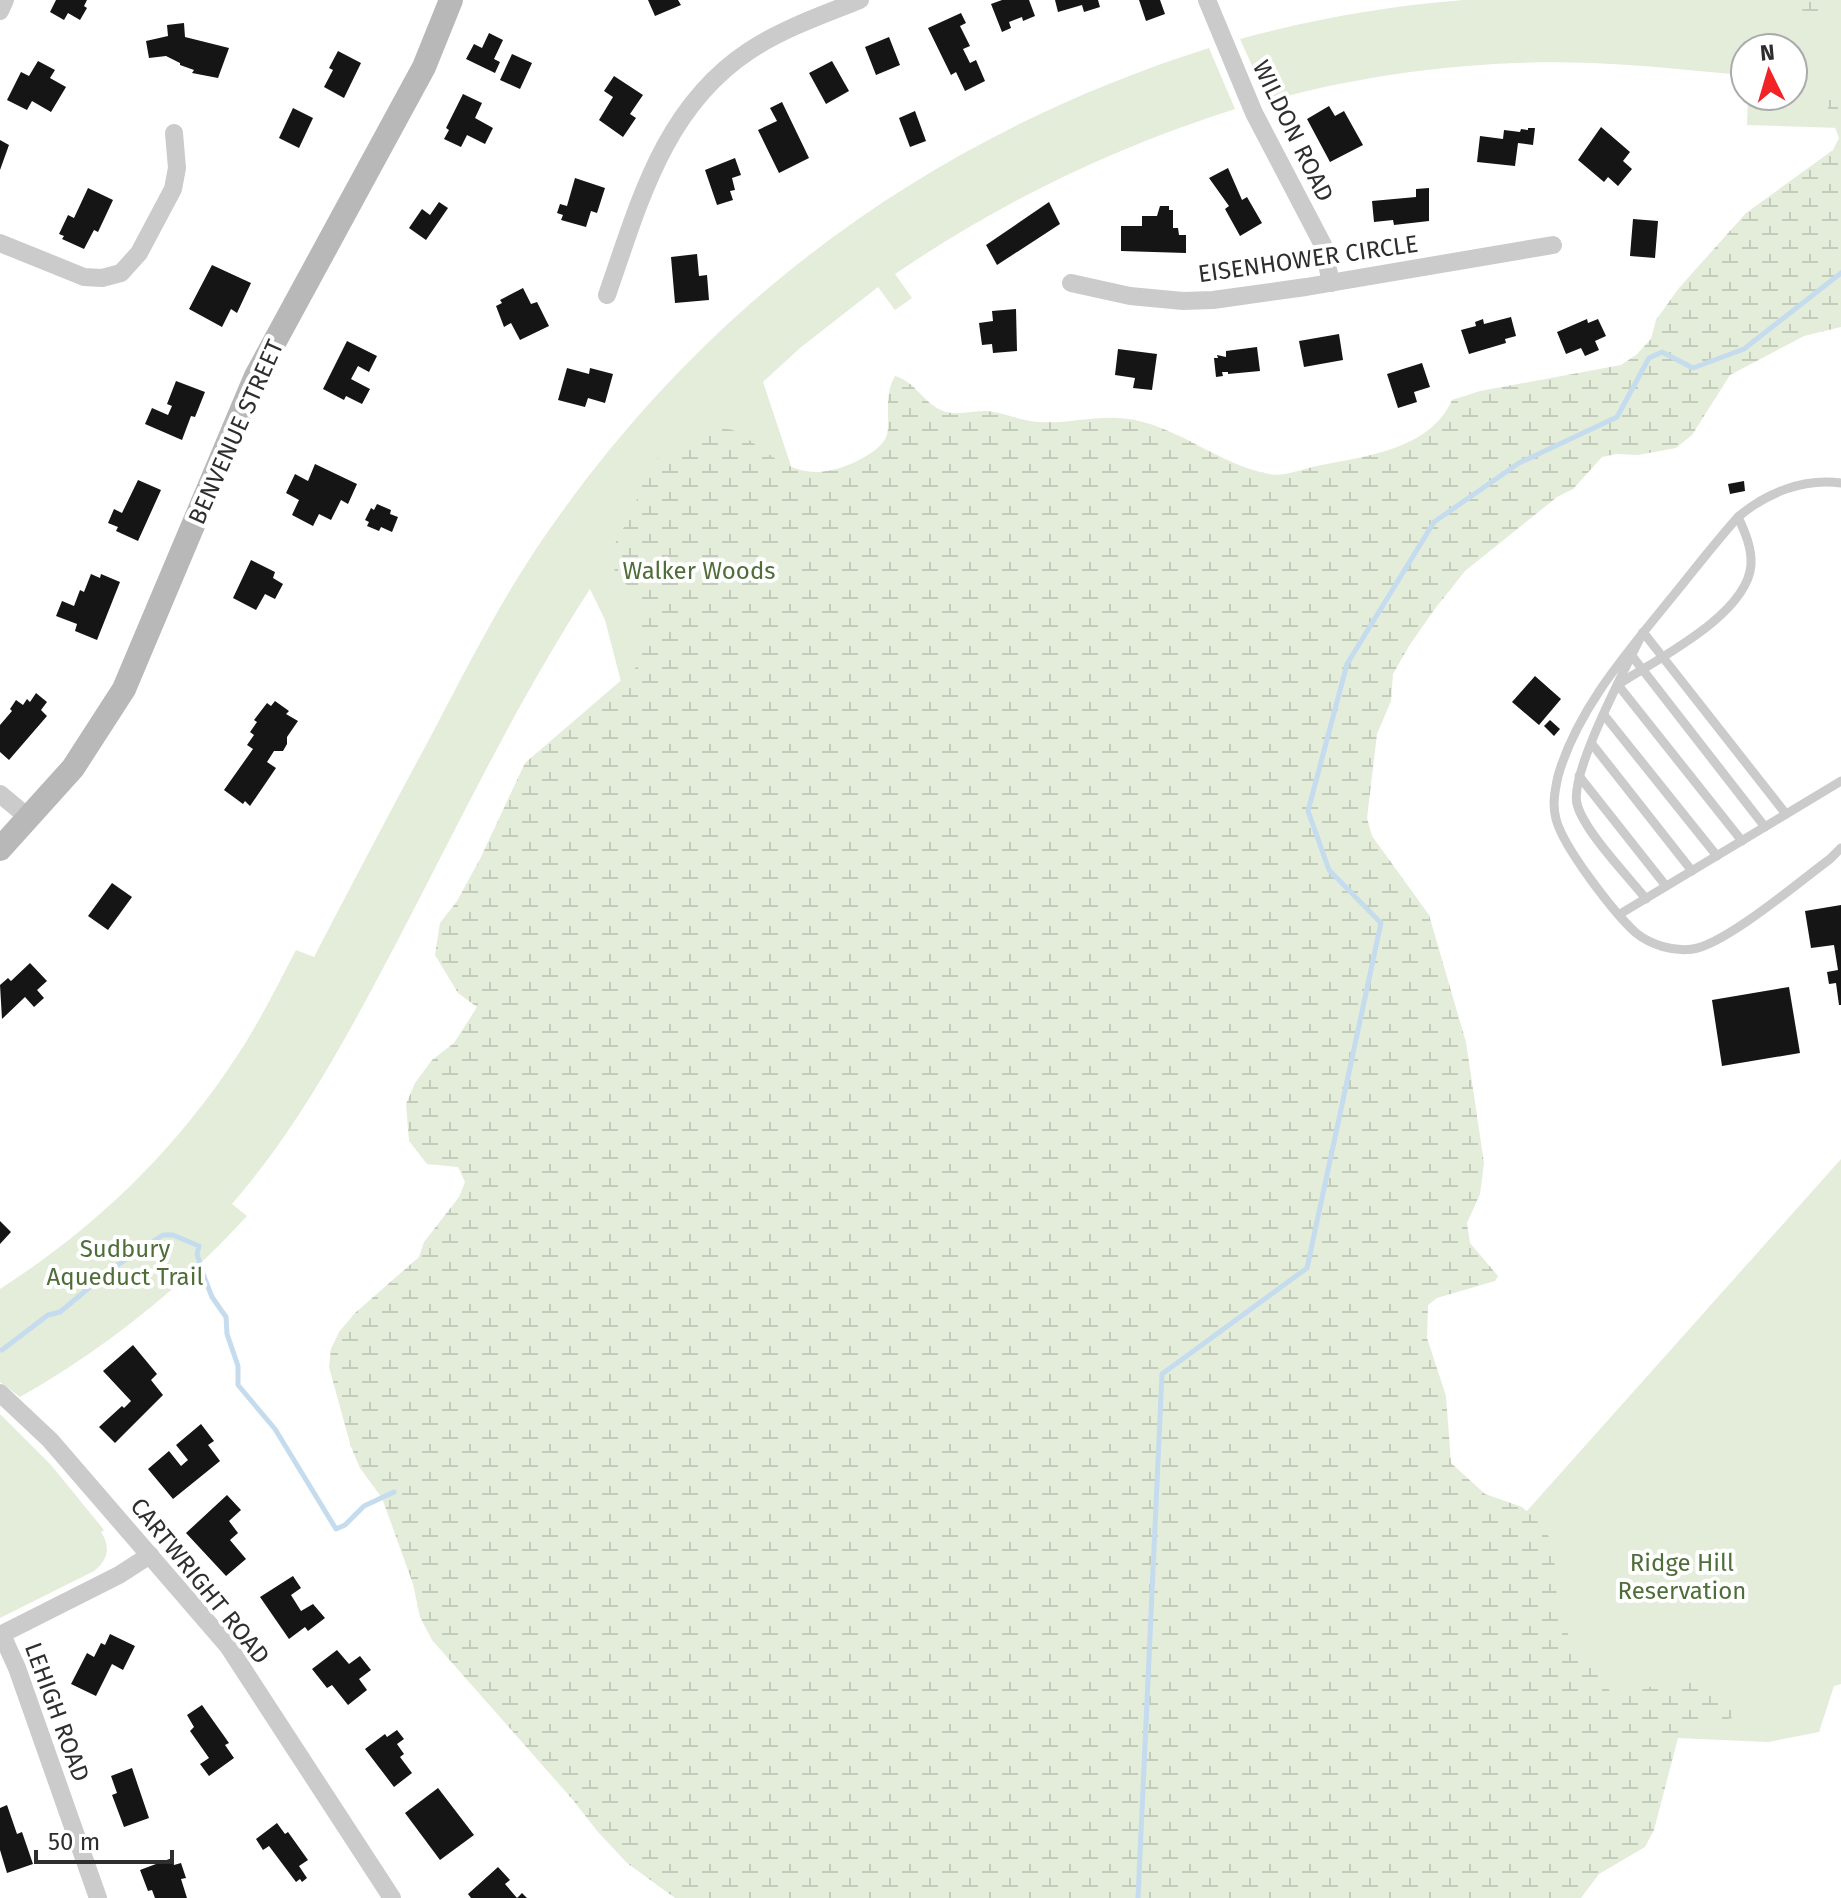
<svg xmlns="http://www.w3.org/2000/svg" width="1841" height="1898" viewBox="0 0 1841 1898" font-family="'Fira Sans',sans-serif">
<defs>
<pattern id="wetland-marsh" width="20" height="14" patternUnits="userSpaceOnUse" patternTransform="scale(2)"><rect width="20" height="14" fill="#e3edda"/><path d="M1 5h8M5 5V1M11 12h8M15 12V8" fill="none" stroke="#c3ccbb"/></pattern>
</defs>
<rect width="100%" height="100%" fill="#fff"/>
<g fill="#e3edda">
<path d="M1463,0H1841V128L1747,125L1748,96H1793V48H1745V75C1695,71 1644,65 1593,63C1485,59 1372,72 1268,101L1240,39C1313,19 1388,6 1463,0Z"/>
<path d="M1209,48L1235,109C1112,148 1001,202 895,274L912,298L895,310L878,287L800,348L763,382L812,529L626,701L605,620L590,589C518,700 461,819 400,936C350,1031 302,1123 232,1204L247,1216C180,1289 106,1348 20,1397L0,1382V1289C95,1228 175,1151 237,1056C259,1023 277,986 296,950L314,957C353,882 392,808 432,734C465,671 497,608 536,549C701,304 928,137 1209,48Z"/>
<polygon points="1841,1159 1841,1684 1834,1686 1819,1732 1768,1742 1539,1732 1461,1585"/>
<path d="M0,1414L51,1465L104,1530L101,1532C111,1547 108,1560 94,1571L0,1618Z"/>
</g>
<g fill="url(#wetland-marsh)">
<polygon points="1780,0 1841,0 1841,15 1789,9"/>
<path d="M1841,92V327L1804,336L1730,375L1692,435L1676,448L1638,455L1616,454L1602,457L1573,489L1557,497L1465,571L1434,610L1409,646L1393,674L1391,701L1377,734L1367,818L1372,836L1429,915L1456,1008L1466,1042L1484,1163L1480,1194L1467,1223L1470,1243L1498,1276L1495,1281L1437,1298L1428,1305L1427,1338L1446,1396L1451,1463L1485,1494L1522,1507L1537,1521L1553,1542L1558,1612L1572,1643L1610,1691C1634,1695 1638,1691 1660,1683C1684,1674 1715,1692 1733,1705L1732,1718L1689,1728L1678,1738L1654,1830L1645,1847L1599,1874L1581,1898H675L627,1863L598,1832L573,1800L432,1640L420,1617L413,1584L382,1498L360,1468L351,1447L329,1367L331,1349L339,1332L355,1313L419,1257L424,1242L459,1197L465,1182L458,1167L427,1164L409,1141L406,1104L415,1083L432,1060L454,1043L477,1007L458,993L435,955L440,923L457,901L480,859L525,763L640,664C643,642 642,612 631,591C627,583 616,576 613,567C607,549 623,531 630,516C638,499 643,481 649,463C665,455 706,430 721,429C733,428 739,433 748,439C783,466 805,482 848,465C859,461 877,451 884,441C894,427 881,400 895,376C916,382 923,403 943,411C956,416 972,411 985,411C1004,412 1020,421 1039,422C1071,424 1102,413 1135,420C1183,430 1221,465 1269,474C1283,477 1303,469 1317,466C1365,456 1430,450 1452,400L1480,391L1621,365L1636,355L1651,339L1656,320L1679,288L1746,213L1833,150L1839,138L1825,100L1829,94Z"/>
</g>
<g fill="none" stroke-linecap="round" stroke-linejoin="round">
<g stroke="#c5dcee" stroke-width="5">
<polyline points="2,1350 48,1315 60,1312 113,1268 163,1235 173,1235 199,1246 197,1254 203,1274 212,1297 226,1317 227,1334 238,1366 238,1385 275,1429 336,1529 345,1525 364,1506 394,1492"/>
<polyline points="1138,1898 1162,1374 1307,1268 1381,923 1329,870 1308,811 1347,664 1434,522 1519,463 1617,417 1649,358 1662,352 1693,368 1744,349 1841,273"/>
</g>
</g>
<g fill="#151515">
<polygon points="56,0 87,0 84,6 87,8 80,20 68,13 64,20 50,12"/>
<polygon points="648,0 678,0 681,5 655,16"/>
<polygon points="1002,0 1029,0 1035,16 1023,21 1022,17 1009,22 1011,28 1002,32 991,4"/>
<polygon points="1055,0 1098,0 1100,7 1084,12 1082,5 1058,12"/>
<polygon points="1139,0 1160,0 1165,14 1146,21"/>
<polygon points="961,13 966,23 960,26 970,46 963,49 970,63 976,60 985,81 965,91 956,72 951,75 928,28"/>
<polygon points="184,23 185,37 229,48 218,78 192,73 194,70 180,65 180,63 166,56 149,58 146,41 168,36 167,25"/>
<polygon points="489,33 503,40 494,59 500,62 495,73 466,59 474,44 482,48"/>
<polygon points="889,37 900,65 876,75 865,47"/>
<polygon points="338,51 361,63 344,98 324,87 333,70 329,68"/>
<polygon points="512,54 532,63 520,89 500,80"/>
<polygon points="38,61 55,70 50,78 66,87 51,112 32,101 27,110 7,100 21,72 29,76"/>
<polygon points="832,61 849,91 826,104 809,73"/>
<polygon points="614,76 643,95 630,114 636,118 623,137 599,120 613,97 604,91"/>
<polygon points="463,94 482,103 475,118 493,128 485,144 467,135 461,147 444,139 449,130 446,128"/>
<polygon points="782,102 809,158 779,173 758,130 777,121 770,108"/>
<polygon points="1329,106 1335,116 1344,111 1363,145 1330,162 1307,119"/>
<polygon points="293,108 313,118 299,148 279,138"/>
<polygon points="915,111 926,141 910,147 899,118"/>
<polygon points="1601,127 1630,152 1623,161 1632,169 1618,186 1608,177 1604,182 1578,160"/>
<polygon points="1528,128 1535,128 1533,145 1518,143 1515,166 1477,162 1480,136 1503,139 1504,130 1520,132 1521,129 1528,130"/>
<polygon points="0,140 9,145 0,170"/>
<polygon points="735,158 741,175 732,178 735,190 730,191 733,200 717,205 705,170"/>
<polygon points="1228,168 1242,200 1247,197 1262,223 1240,236 1225,209 1229,206 1209,178"/>
<polygon points="575,178 605,188 597,213 591,211 586,227 561,220 563,215 557,213 560,204 567,206"/>
<polygon points="88,188 113,200 98,232 94,230 84,249 62,239 64,236 59,234 68,215 74,218"/>
<polygon points="1429,188 1429,221 1394,225 1393,220 1374,222 1372,201 1416,197 1416,189"/>
<polygon points="439,202 448,208 426,240 409,228 422,209 430,215"/>
<polygon points="1049,202 1060,224 997,265 986,245"/>
<polygon points="1160,206 1169,206 1169,210 1173,210 1173,228 1178,228 1179,235 1186,235 1186,253 1121,251 1121,226 1142,226 1142,216 1157,216"/>
<polygon points="1633,219 1658,221 1655,258 1630,256"/>
<polygon points="697,254 699,276 707,275 709,300 675,303 671,257"/>
<polygon points="212,265 251,283 237,313 231,309 222,327 189,309"/>
<polygon points="523,288 531,304 537,302 549,326 520,340 511,323 504,327 496,306 502,303 500,300"/>
<polygon points="1016,309 1017,351 993,353 992,344 982,345 979,323 993,321 992,311"/>
<polygon points="1511,317 1516,336 1505,339 1506,343 1469,354 1461,330 1476,326 1475,322 1483,319 1484,324"/>
<polygon points="1587,319 1588,323 1598,319 1606,336 1595,341 1599,350 1585,356 1581,348 1566,354 1557,332"/>
<polygon points="1339,334 1343,360 1304,367 1299,341"/>
<polygon points="347,341 377,356 369,372 358,366 351,379 370,389 362,404 346,396 344,400 323,389"/>
<polygon points="1257,347 1260,371 1228,374 1228,372 1222,372 1223,376 1216,377 1214,358 1218,358 1217,355 1226,357 1226,351"/>
<polygon points="1118,349 1157,354 1152,390 1133,388 1135,378 1115,375"/>
<polygon points="1422,363 1430,387 1414,392 1417,402 1398,408 1387,374"/>
<polygon points="567,368 589,374 590,368 613,374 605,403 588,398 585,407 558,400"/>
<polygon points="176,381 205,392 195,417 191,416 182,440 145,424 152,408 168,415 172,406 167,404"/>
<polygon points="315,464 357,484 348,504 341,500 331,520 319,514 313,526 292,515 299,500 286,493 295,474 308,481"/>
<polygon points="138,480 161,490 138,541 116,531 118,527 108,523 114,509 122,513"/>
<polygon points="1744,481 1745,491 1730,494 1728,484"/>
<polygon points="377,504 391,510 390,514 398,517 392,532 381,527 379,531 367,526 369,522 365,520 371,508 374,510"/>
<polygon points="251,560 275,572 273,578 283,584 275,599 265,594 256,610 233,598"/>
<polygon points="91,574 100,578 101,574 120,582 97,640 75,631 77,624 56,616 62,601 74,606 80,590 84,592"/>
<polygon points="1535,676 1561,699 1539,725 1512,702"/>
<polygon points="36,693 47,702 41,710 47,716 9,760 0,752 0,725 12,711 10,709 16,700 23,705 27,699 30,702"/>
<polygon points="275,701 289,711 286,714 298,721 287,737 287,744 283,751 274,751 267,762 276,768 250,806 245,801 243,804 224,790 253,749 247,745 254,735 250,732 257,722 254,720 267,703 271,706"/>
<polygon points="1550,720 1560,729 1554,736 1544,726"/>
<polygon points="112,883 132,897 108,930 88,916"/>
<polygon points="1841,905 1841,1005 1839,1005 1836,983 1829,984 1827,972 1838,970 1834,945 1811,948 1805,911"/>
<polygon points="30,963 47,981 37,990 44,998 34,1007 25,997 2,1019 0,985 8,978 11,981"/>
<polygon points="1789,987 1800,1053 1722,1066 1712,1000"/>
<polygon points="0,1221 11,1232 0,1244"/>
<polygon points="133,1345 157,1374 151,1380 163,1395 115,1443 99,1427 122,1406 124,1408 131,1401 103,1371"/>
<polygon points="201,1424 214,1441 208,1445 220,1461 173,1499 148,1469 169,1451 181,1466 188,1460 176,1445"/>
<polygon points="227,1495 241,1510 229,1521 238,1533 230,1540 246,1559 226,1576 186,1533"/>
<polygon points="293,1576 301,1588 291,1595 301,1611 313,1604 325,1618 308,1631 305,1627 289,1639 260,1597"/>
<polygon points="110,1634 135,1646 123,1670 112,1664 96,1696 71,1684 87,1653 94,1657 101,1643 105,1645"/>
<polygon points="337,1650 349,1664 360,1656 371,1670 359,1679 367,1690 348,1705 332,1685 327,1688 312,1669"/>
<polygon points="202,1705 229,1743 225,1745 234,1758 209,1776 200,1764 209,1758 190,1731 194,1727 187,1715"/>
<polygon points="397,1730 404,1739 397,1744 404,1754 400,1757 412,1773 394,1787 365,1749 385,1734 387,1737"/>
<polygon points="132,1768 149,1818 124,1827 112,1795 117,1793 111,1776"/>
<polygon points="438,1788 474,1835 440,1860 405,1813"/>
<polygon points="7,1805 17,1834 22,1832 33,1864 7,1873 0,1850 0,1808"/>
<polygon points="277,1823 285,1834 288,1832 308,1860 299,1866 307,1878 302,1882 300,1879 296,1882 269,1846 263,1850 256,1839"/>
<polygon points="172,1858 174,1865 181,1863 186,1878 181,1879 187,1898 155,1898 152,1890 148,1891 140,1870"/>
<polygon points="498,1867 510,1880 505,1884 517,1898 522,1893 527,1898 471,1898 468,1894"/>
</g>
<g fill="none" stroke-linecap="round" stroke-linejoin="round">
<g stroke="#cbcbcb" stroke-width="9">
<path d="M1841,483C1803,478 1766,493 1738,517C1713,545 1691,574 1668,602C1625,655 1577,710 1558,776C1555,790 1552,805 1556,819C1563,847 1614,913 1636,933C1651,945 1674,952 1693,949C1726,944 1800,881 1830,859L1841,848"/>
<polyline points="1632,656 1765,827"/>
<path d="M1619,684C1657,659 1747,615 1751,565C1752,548 1745,532 1738,517"/>
<polyline points="1618,685 1742,841"/>
<polyline points="1604,715 1717,856"/>
<polyline points="1592,744 1692,871"/>
<polyline points="1579,776 1666,886"/>
<path d="M1646,899C1627,875 1584,831 1577,804C1569,773 1628,664 1643,632L1786,814"/>
<polyline points="1620,914 1841,781"/>
</g>
<g stroke="#cbcbcb" stroke-width="18">
<polyline points="1207,0 1254,113 1323,245 1331,283"/>
<polyline points="0,11 5,0"/>
<polyline points="0,243 84,277 102,278 121,273 139,253 173,189 177,168 174,133"/>
<polyline points="1071,283 1130,296 1183,301 1213,300 1306,287 1553,245"/>
<path d="M607,295C639,204 663,108 749,51C782,29 822,15 860,0"/>
<polyline points="0,794 29,818"/>
<polyline points="0,1393 50,1440 228,1646 392,1898"/>
<polyline points="0,1635 119,1575 150,1555"/>
<polyline points="2,1635 17,1668 98,1898"/>
</g>
<polyline stroke="#b8b8b8" stroke-width="24" points="0,849 73,768 124,689 256,376 424,67 451,0"/>
</g>
<g text-anchor="middle" dominant-baseline="central" stroke-width="8" stroke-linejoin="round" paint-order="stroke">
<g font-size="24" fill="#2e2e2e" stroke="#fff">
<text transform="translate(1293 131) rotate(64)">WILDON ROAD</text>
<text transform="translate(1308 259) rotate(-8)">EISENHOWER CIRCLE</text>
<text transform="translate(236 432) rotate(-66)">BENVENUE STREET</text>
<text transform="translate(200 1581) rotate(51)">CARTWRIGHT ROAD</text>
<text transform="translate(57 1712) rotate(70)">LEHIGH ROAD</text>
</g>
<g font-size="24" fill="#4e6d38" stroke="#fff">
<text x="699" y="571">Walker Woods</text>
<text x="125" y="1249">Sudbury<tspan x="125" dy="28">Aqueduct Trail</tspan></text>
<text x="1682" y="1563">Ridge Hill<tspan x="1682" dy="28">Reservation</tspan></text>
</g>
</g>
<g transform="translate(1769 72) rotate(355)"><circle r="38" fill="#ffffff" stroke="#ababab" stroke-width="2"/>
<path d="M0-6L14 30L0 20L-14 30Z" fill="#f22327"/>
<text y="-12" font-size="22" font-weight="bold" text-anchor="middle" fill="#2e2e2e">N</text>
</g>
<path d="M36 1850v12h136v-12" fill="none" stroke="#2e2e2e" stroke-width="4"/>
<text x="48" y="1850" font-size="24" fill="#2e2e2e" stroke="#ffffff" stroke-width="6" paint-order="stroke">50 m</text>
</svg>
